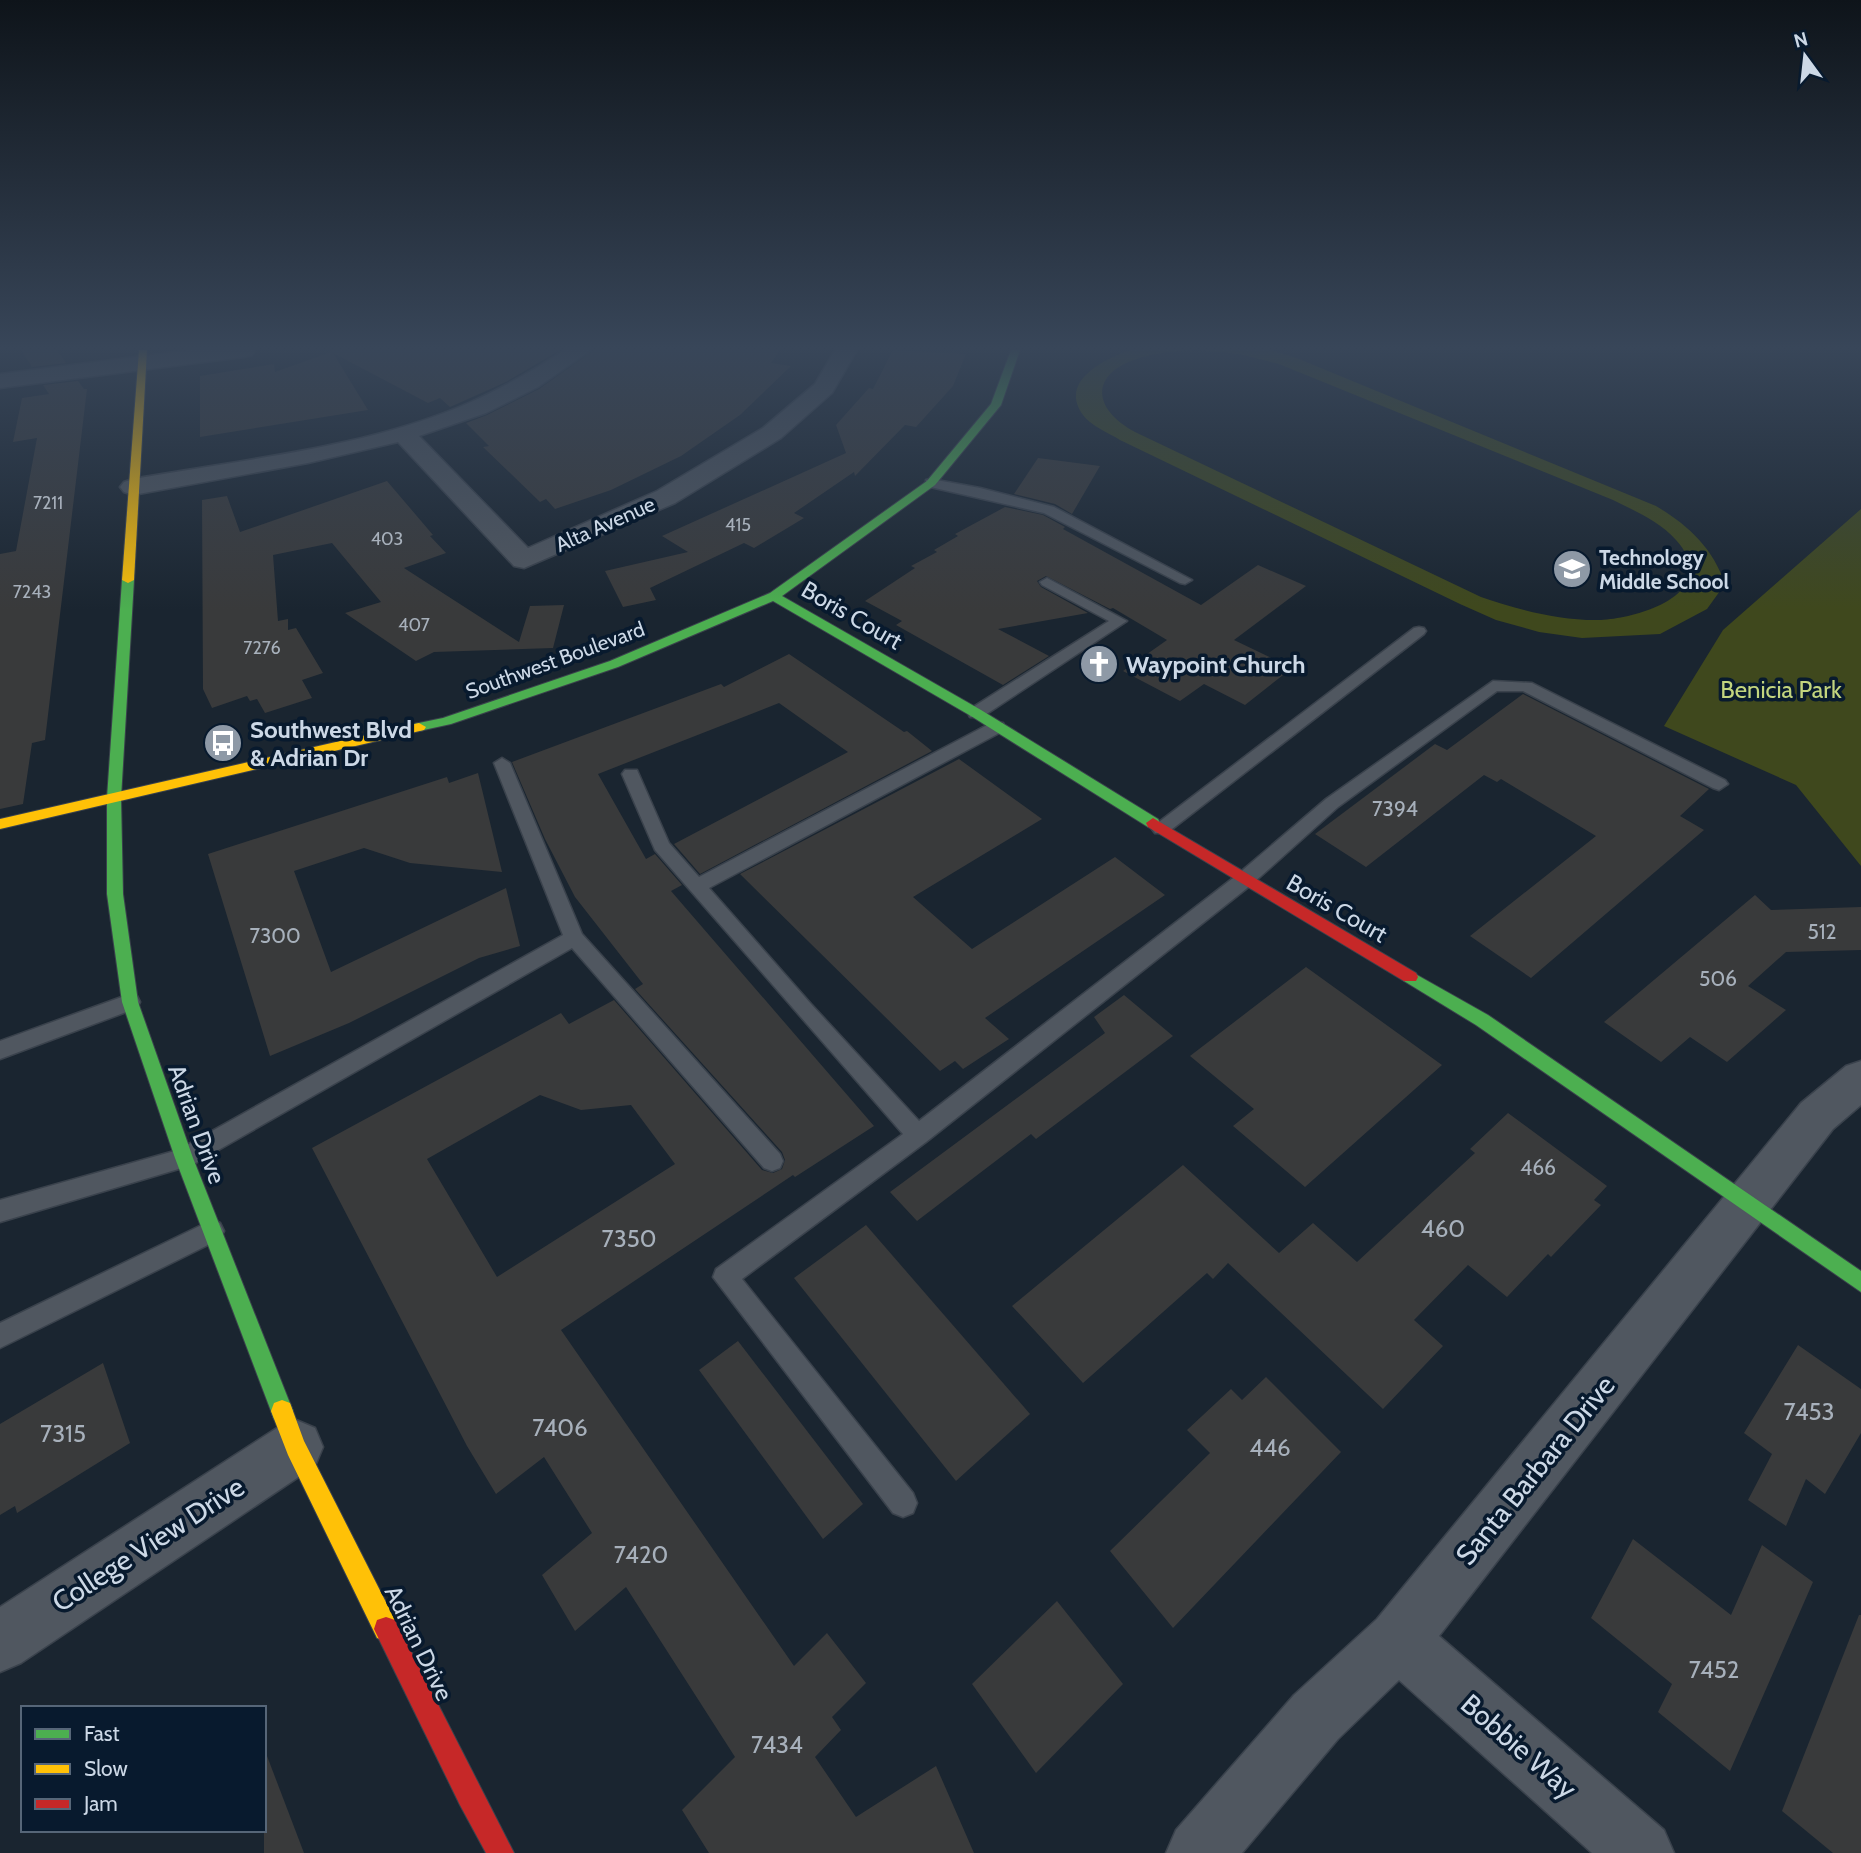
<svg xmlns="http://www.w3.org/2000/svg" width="1861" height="1853" viewBox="0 0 1861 1853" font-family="Cabin,sans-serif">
<rect width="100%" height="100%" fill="#1a2530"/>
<g fill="#3f481d" fill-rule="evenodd">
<path d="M1130,350H1271L1299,359L1656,506C1688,525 1713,548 1725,584L1707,609L1660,634L1582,638L1539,632L1496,620L1460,604L1120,440C1109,433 1091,426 1083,415C1058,381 1105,359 1130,350ZM1198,350L1239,354L1279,364L1613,500C1635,511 1659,521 1676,540C1723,592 1641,618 1601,620C1559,621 1520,610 1481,597L1135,432C1089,407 1091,371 1143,357C1161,352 1179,351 1198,350Z"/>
<polygon points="1861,509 1861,866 1796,785 1664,726 1723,630"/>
</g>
<g fill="#393a3b" fill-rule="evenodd">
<polygon points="21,350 57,350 66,363 32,367"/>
<polygon points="328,350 560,350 506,382 450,407 440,398 428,403 333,353 368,410 200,437 200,376 274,364 275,372 331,352"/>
<polygon points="594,350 780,350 771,363 791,366 740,415 681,456 611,490 555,509 546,499 540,502 483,447 489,446 466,423 487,415 539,389"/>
<polygon points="893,350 966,354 953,386 916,427 905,425 855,476 854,472 794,513 804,518 754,548 744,543 650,588 656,600 623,607 605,571 688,552 662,536 846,453 836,425 869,388 873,389"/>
<polygon points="78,381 84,389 87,389 45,740 32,743 23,804 0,809 0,554 16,551 37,438 13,442 22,398 49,394 43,385"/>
<polygon points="1038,458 1100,466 1072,514 1055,504 1014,494"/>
<polygon points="387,481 433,535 430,536 446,553 404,568 519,642 530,606 564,605 553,648 434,652 416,661 345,613 381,602 332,543 273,555 278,621 288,619 288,630 296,628 323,673 302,680 312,698 265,713 257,699 250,701 247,696 212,708 203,689 202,500 227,496 240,532"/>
<polygon points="1005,507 1043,515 1065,527 1063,529 1201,605 1258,565 1306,586 1234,640 1292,668 1245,705 1204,684 1180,701 1123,671 1167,640 1113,608 1110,609 1046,576 1037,581 1041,587 1088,613 998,629 1049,656 1003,685 896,625 902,621 865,601 915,568 911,566 937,552 934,550 958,536 955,534"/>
<path d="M789,654L904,732L907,731L932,751L700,874L674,844L848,752L779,703L598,774L646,859L655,854L682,885L671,891L874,1126L795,1177L793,1175L561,1330L794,1666L827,1633L866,1683L832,1717L841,1730L815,1757L856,1817L936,1766L974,1853H709L682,1810L735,1757L626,1587L575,1631L542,1575L592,1533L544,1457L496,1494L467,1446L312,1148L561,1013L569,1024L614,1000L762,1170L773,1173L782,1169L785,1160L782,1152L635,989L643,984L575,897L545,839L512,762L721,684L724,687ZM540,1095L581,1110L631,1105L675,1164L497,1277L427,1159Z"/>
<polygon points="1523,694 1709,789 1680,816 1704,830 1531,978 1470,936 1596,836 1501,779 1497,782 1484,775 1366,867 1315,834 1435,744 1447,750"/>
<polygon points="959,759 1042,819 913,897 972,949 1115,857 1165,895 985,1018 1009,1039 963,1069 955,1061 940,1071 740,874"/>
<polygon points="478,773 502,872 410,863 364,848 294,871 331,972 506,888 520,946 479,958 349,1023 270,1056 208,854 447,777 449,783"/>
<polygon points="1755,895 1771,910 1861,907 1861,950 1786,952 1748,986 1786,1010 1727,1062 1690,1037 1661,1062 1604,1022"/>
<polygon points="1306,967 1442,1065 1305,1187 1233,1126 1254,1109 1190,1056"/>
<polygon points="1124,995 1173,1036 1036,1139 1031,1134 917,1221 890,1192 1105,1033 1094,1017"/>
<polygon points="1508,1113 1607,1186 1594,1200 1601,1205 1551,1257 1548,1254 1507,1297 1468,1265 1414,1320 1443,1346 1383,1409 1228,1263 1213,1279 1207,1273 1083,1383 1012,1306 1183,1165 1279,1253 1313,1223 1357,1262 1475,1153 1470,1149"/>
<polygon points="866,1225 1030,1414 956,1481 794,1278"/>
<polygon points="738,1341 863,1504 823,1539 699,1370"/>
<polygon points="1798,1345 1861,1389 1861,1433 1825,1494 1806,1479 1786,1526 1748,1500 1772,1454 1744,1433"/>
<polygon points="103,1363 130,1443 17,1513 15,1506 0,1515 0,1424"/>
<polygon points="1266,1377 1341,1452 1173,1628 1110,1551 1210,1453 1187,1430 1231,1389 1242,1400"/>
<polygon points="1633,1539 1731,1615 1762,1545 1813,1582 1730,1771 1658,1712 1672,1684 1591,1618"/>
<polygon points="1057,1601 1123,1684 1036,1773 972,1684"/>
<polygon points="1859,1615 1861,1615 1861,1853 1833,1853 1782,1811"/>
<polygon points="264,1756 267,1756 304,1853 264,1853"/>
</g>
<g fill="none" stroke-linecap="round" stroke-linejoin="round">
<defs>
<g id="lane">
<polygon points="931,479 980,488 1054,507 1192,580 1185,584 1180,583 1044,513 926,486 926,480"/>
<polygon points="1047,578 1127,621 982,717 970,717 968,713 970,709 1109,621 1042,585 1040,582"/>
<polygon points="1419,627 1424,628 1426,631 1424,634 1167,833 1155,833 1152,829 1155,825 1414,628"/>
<polygon points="1493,681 1532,683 1725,780 1728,784 1719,790 1713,788 1523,691 1497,691 1338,807 1251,885 926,1142 742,1279 913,1493 917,1503 913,1513 903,1517 893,1513 713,1277 716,1269 903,1134 655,850 622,774 625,770 637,770 669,843 699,877 991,723 1003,723 1005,727 1003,731 709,888 811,1004 919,1121 1237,875 1326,799"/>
<polygon points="502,758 510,763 582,934 780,1154 783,1161 780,1168 772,1171 764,1168 572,948 192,1165 0,1222 0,1200 178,1150 563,935 494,763"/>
<polygon points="130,994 137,996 140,1002 137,1008 0,1059 0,1041"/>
<polygon points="212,1220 220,1223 224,1231 220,1239 0,1348 0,1323"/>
</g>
<g id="street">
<polygon points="191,350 255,350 252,355 244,357 0,388 0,374"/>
<path d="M565,350H591L538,387L486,413L419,436L528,548L657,491L763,428L815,384L835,350H857L832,393L781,438L675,503L524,568L514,566L398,442L308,463L133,495L124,492L120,487L124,482L133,479C245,459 366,448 471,402C504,387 534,370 565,350Z"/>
<polygon points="1861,1061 1861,1105 1833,1129 1439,1636 1664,1830 1674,1853 1592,1853 1399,1680 1338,1739 1242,1853 1166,1853 1176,1830 1294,1695 1377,1619 1801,1103 1846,1066"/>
<polygon points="296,1420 315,1428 323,1447 315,1466 21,1663 0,1672 0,1607 277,1428"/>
</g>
<g id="fast">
<polygon points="1011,350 1020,350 1001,405 935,485 782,596 981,710 1158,819 1160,823 1158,827 1148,827 971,716 773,601 618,667 451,724 419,731 412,727 414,724 443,718 610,661 770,593 927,481 991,404"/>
<polygon points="128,577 134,580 121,798 123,894 138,1002 193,1158 293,1411 290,1419 282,1422 274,1419 271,1411 175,1158 122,1002 107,894 107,798 122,580"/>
<polygon points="1410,971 1488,1015 1861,1271 1861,1292 1476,1025 1404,981 1402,977 1404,973"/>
</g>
<g id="slow">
<polygon points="139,350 147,350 134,580 128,583 122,580"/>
<polygon points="419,723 426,727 424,730 0,829 0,819"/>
<polygon points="282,1400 290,1403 304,1441 395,1620 398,1629 395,1638 386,1641 377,1638 288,1455 271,1411 274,1403"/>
</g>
<g id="jam">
<polygon points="1153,818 1416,973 1418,977 1416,981 1404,981 1148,827 1146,823"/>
<polygon points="386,1617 395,1620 514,1853 486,1853 460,1805 374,1629 377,1620"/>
</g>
</defs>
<use href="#lane" stroke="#3a424c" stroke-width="3"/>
<use href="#street" stroke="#3a424c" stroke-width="3"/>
<use href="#fast" stroke="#3a424c" stroke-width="2"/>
<use href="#slow" stroke="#3a424c" stroke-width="2"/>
<use href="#jam" stroke="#3a424c" stroke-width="2"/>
<use href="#lane" fill="#505760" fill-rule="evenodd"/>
<use href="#street" fill="#505760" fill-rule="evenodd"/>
<use href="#fast" fill="#4caf50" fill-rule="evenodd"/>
<use href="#slow" fill="#ffc107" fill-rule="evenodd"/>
<use href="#jam" fill="#c62828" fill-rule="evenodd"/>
</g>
<linearGradient id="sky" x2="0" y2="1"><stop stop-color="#0e141a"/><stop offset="0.57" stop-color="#384659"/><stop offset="1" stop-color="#384659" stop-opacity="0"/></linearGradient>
<rect width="1861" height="610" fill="url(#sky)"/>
<defs>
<symbol id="school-disc" viewBox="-11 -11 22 22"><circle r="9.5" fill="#8e99a6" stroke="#081a2e"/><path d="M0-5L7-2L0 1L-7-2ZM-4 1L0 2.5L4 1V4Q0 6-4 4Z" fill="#fff"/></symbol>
<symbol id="church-disc" viewBox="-11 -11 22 22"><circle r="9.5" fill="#8e99a6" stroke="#081a2e"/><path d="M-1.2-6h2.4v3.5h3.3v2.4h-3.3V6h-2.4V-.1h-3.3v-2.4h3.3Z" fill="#fff"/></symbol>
<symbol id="bus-disc" viewBox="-11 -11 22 22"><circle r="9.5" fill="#8e99a6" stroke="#081a2e"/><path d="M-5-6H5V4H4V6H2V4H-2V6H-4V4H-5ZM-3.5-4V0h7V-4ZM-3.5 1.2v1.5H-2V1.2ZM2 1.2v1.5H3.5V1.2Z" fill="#fff"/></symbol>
</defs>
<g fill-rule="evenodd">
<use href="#school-disc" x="1550" y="547" width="44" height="44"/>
<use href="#church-disc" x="1077" y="642" width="44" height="44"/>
<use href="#bus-disc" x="201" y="721" width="44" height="44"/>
</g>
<g text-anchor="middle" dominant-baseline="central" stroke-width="7" stroke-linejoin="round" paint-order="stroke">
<g font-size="18" fill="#a7b0bb">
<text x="48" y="503">7211</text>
<text x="738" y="525">415</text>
<text x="387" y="539">403</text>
<text x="32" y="592">7243</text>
<text x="414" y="625">407</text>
<text x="262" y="648">7276</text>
</g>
<g font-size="21" fill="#ccd8e6" stroke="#081a2e">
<text transform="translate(605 524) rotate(-24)">Alta Avenue</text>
<text transform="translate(555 660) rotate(-20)">Southwest Boulevard</text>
</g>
<g font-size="21" font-weight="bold" fill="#ccd8e6" stroke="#081a2e" text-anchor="start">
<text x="1599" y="557">Technology<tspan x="1599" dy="24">Middle School</tspan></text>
</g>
<g font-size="21" fill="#a7b0bb">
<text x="1395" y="808">7394</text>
<text x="1822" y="931">512</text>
<text x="275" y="935">7300</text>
<text x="1718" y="978">506</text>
<text x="1538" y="1167">466</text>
</g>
<g font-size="24" fill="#ccd8e6" stroke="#081a2e">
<text transform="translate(852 615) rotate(30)">Boris Court</text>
<text transform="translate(1337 908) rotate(30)">Boris Court</text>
<text transform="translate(197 1124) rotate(70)">Adrian Drive</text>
<text transform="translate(419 1643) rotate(64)">Adrian Drive</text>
</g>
<g font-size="24" font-weight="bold" fill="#ccd8e6" stroke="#081a2e" text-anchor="start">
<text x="1126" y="664">Waypoint Church</text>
<text x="250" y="729">Southwest Blvd<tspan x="250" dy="28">&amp; Adrian Dr</tspan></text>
</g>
<g font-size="24" fill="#c3d57e" stroke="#081a2e">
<text x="1781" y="689">Benicia Park</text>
</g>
<g font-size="24" fill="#a7b0bb">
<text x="1443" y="1228">460</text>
<text x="629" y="1238">7350</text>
<text x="1809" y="1411">7453</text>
<text x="560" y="1427">7406</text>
<text x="63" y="1433">7315</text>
<text x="1270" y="1447">446</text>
<text x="641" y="1554">7420</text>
<text x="1714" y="1669">7452</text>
<text x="777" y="1744">7434</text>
</g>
<g font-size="28" fill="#ccd8e6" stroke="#081a2e">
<text transform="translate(1535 1470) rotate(-51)">Santa Barbara Drive</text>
<text transform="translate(148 1544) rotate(-33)">College View Drive</text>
<text transform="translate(1519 1746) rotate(41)">Bobbie Way</text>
</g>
</g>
<rect x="21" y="1706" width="245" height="126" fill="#081a2e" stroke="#566678" stroke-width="2"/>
<rect x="35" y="1729" width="35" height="10" fill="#4caf50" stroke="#566678" stroke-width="2"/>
<text x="84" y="1741" font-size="21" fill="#ccd8e6">Fast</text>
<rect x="35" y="1764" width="35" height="10" fill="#ffc107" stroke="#566678" stroke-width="2"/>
<text x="84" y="1776" font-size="21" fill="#ccd8e6">Slow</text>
<rect x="35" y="1799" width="35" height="10" fill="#c62828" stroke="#566678" stroke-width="2"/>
<text x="84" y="1811" font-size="21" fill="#ccd8e6">Jam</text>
<g transform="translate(1805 56) rotate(345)" stroke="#081a2e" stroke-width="5" paint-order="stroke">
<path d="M0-5L12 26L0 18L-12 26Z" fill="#ccd8e6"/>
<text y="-10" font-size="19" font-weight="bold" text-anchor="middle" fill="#ccd8e6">N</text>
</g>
</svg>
